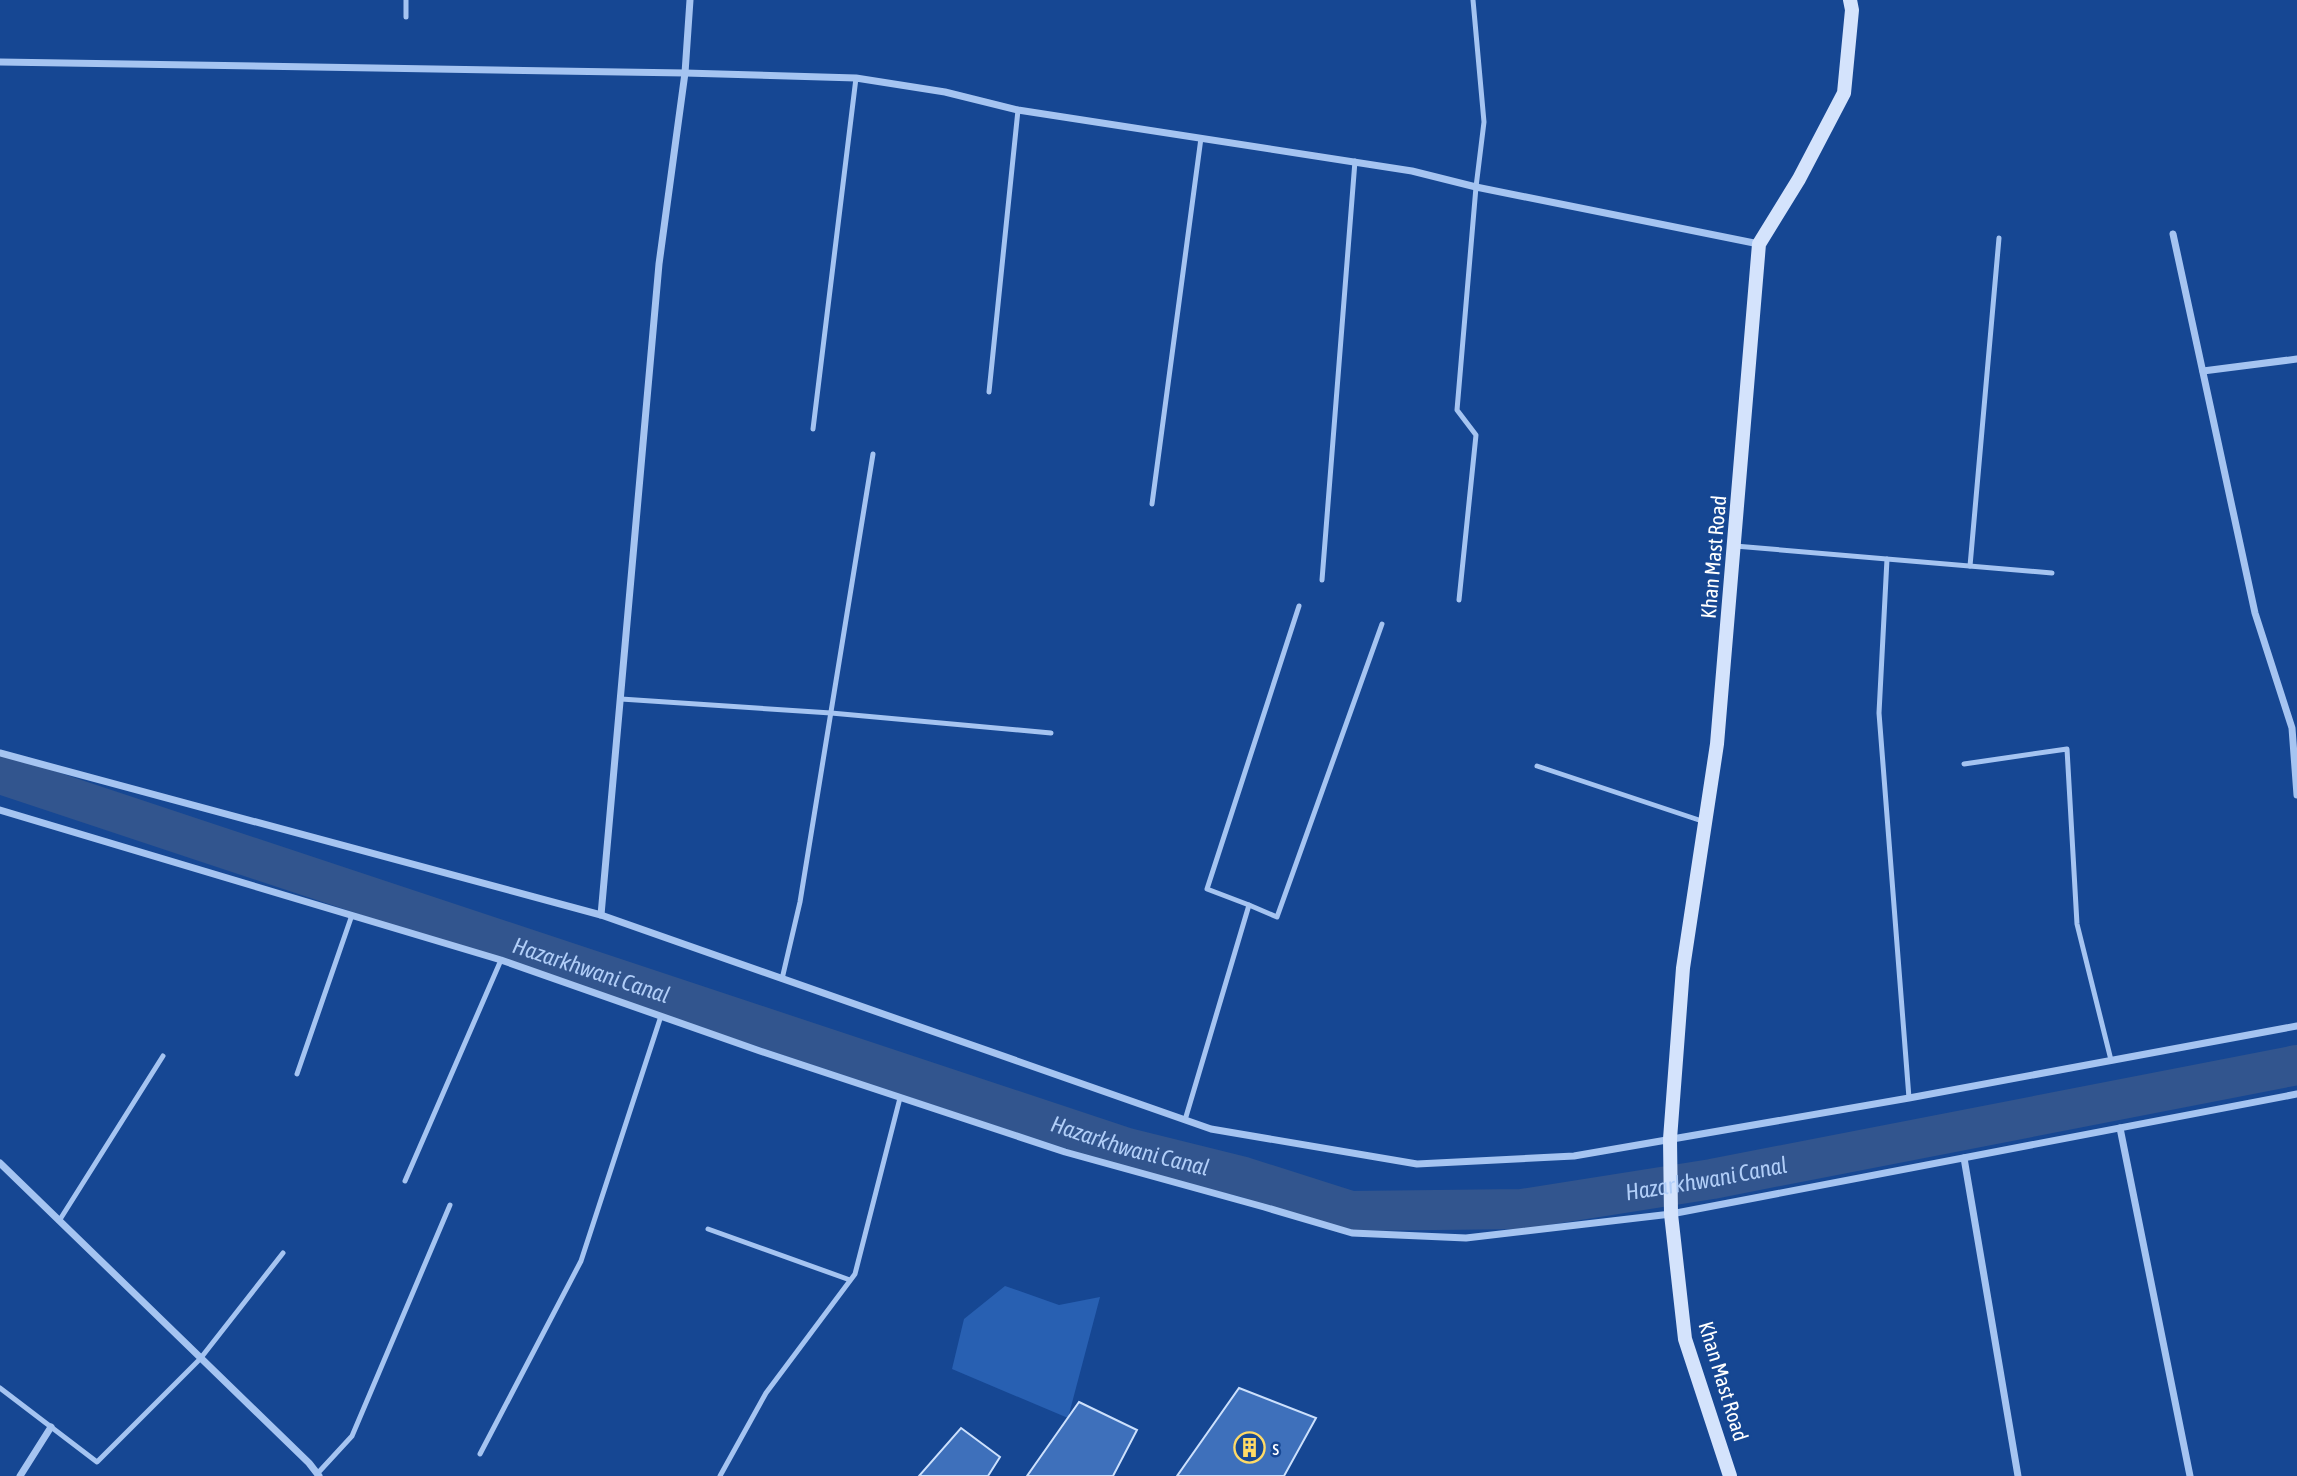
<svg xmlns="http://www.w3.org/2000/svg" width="2297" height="1476" viewBox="0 0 2297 1476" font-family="'Asap Condensed',sans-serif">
<rect width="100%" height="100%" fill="#164793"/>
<polygon fill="#2860b2" points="1005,1286 1059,1305 1100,1297 1068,1418 952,1369 964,1319"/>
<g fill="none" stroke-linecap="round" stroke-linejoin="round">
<path stroke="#32558e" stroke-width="40" id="s1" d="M0,774L1127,1148L1244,1177L1351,1211L1522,1209L1712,1179L2297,1065"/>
</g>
<g fill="#3e70bb" stroke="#cce0fc" stroke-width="2">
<polygon points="1239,1388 1316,1418 1284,1476 1177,1476"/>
<polygon points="1079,1402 1137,1430 1113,1476 1027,1476"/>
<polygon points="961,1428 1000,1457 988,1476 919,1476"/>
</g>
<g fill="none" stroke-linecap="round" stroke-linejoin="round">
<g stroke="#a5c4f1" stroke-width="5">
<polyline points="406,17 406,0"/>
<polyline points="989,392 1018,110"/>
<polyline points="813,429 856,78"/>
<polyline points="1152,504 1201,138"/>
<polyline points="1735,546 2052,573"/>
<polyline points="1887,559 1879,713 1909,1098"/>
<polyline points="1970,566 1999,238"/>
<polyline points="1322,580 1355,161"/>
<polyline points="1459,600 1476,435 1457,410 1476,187 1484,122 1473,0"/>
<polyline points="621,699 831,713 1051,733"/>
<polyline points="1964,764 2067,749 2077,924 2111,1060"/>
<polyline points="1537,766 1702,821"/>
<polyline points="1249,905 1277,917 1382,624"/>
<polyline points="782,979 800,902 873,454"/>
<polyline points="297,1074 352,915"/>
<polyline points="1185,1120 1249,905 1207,889 1299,606"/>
<polyline points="405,1181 501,960"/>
<polyline points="59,1221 163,1056"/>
<polyline points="708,1229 850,1280"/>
<polyline points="0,1388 97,1462 200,1359 283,1253"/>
<polyline points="480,1454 581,1261 661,1016"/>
<polyline points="317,1474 352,1436 450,1205"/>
<polyline points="720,1476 766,1393 855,1274 900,1098"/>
</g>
<g stroke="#a5c4f1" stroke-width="7">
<polyline points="0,62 685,73 856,78 945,92 1018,110 1412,171 1476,187 1759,244"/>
<polyline points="2173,234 2255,613 2292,728 2297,795"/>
<polyline points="2203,371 2297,359"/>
<polyline points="0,753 601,915 1211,1129 1417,1164 1574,1156 1909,1098 2297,1026"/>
<polyline points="0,810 501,960 760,1051 1065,1152 1264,1207 1352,1233 1466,1238 1671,1214 2297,1094"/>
<polyline points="601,915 659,264 685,73 690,0"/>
<polyline points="2120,1128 2190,1476"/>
<polyline points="1964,1158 2018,1476"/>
<polyline points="0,1163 309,1463 319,1476"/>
<polyline points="20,1476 51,1427"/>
</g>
<polyline stroke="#d4e3fc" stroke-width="14" points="1730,1476 1685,1339 1671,1214 1670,1139 1683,968 1717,744 1759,244 1799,179 1844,93 1852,10 1850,0"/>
</g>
<defs>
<symbol id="building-ring" viewBox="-11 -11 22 22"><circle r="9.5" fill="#164793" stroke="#ffda65" stroke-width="1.5"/><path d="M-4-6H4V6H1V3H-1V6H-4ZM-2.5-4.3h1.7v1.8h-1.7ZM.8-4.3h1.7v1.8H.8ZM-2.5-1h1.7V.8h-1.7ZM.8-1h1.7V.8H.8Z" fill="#ffda65"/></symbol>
</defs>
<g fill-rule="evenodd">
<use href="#building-ring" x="1232" y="1430" width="35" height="35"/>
</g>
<g text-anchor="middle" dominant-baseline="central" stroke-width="5" stroke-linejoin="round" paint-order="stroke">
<g font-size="21" fill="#fff" stroke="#164793">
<text transform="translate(1713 557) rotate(-85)">Khan Mast Road</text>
<text transform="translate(1724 1381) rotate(73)">Khan Mast Road</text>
</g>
<g font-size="21" fill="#fff" stroke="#164793" text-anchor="start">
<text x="1272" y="1447">s</text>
</g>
<g font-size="23" font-style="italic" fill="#b1cef8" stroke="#164793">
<text stroke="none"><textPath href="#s1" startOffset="623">Hazarkhwani Canal</textPath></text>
<text stroke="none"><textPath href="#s1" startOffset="1190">Hazarkhwani Canal</textPath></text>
<text stroke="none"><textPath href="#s1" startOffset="1778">Hazarkhwani Canal</textPath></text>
</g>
</g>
</svg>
